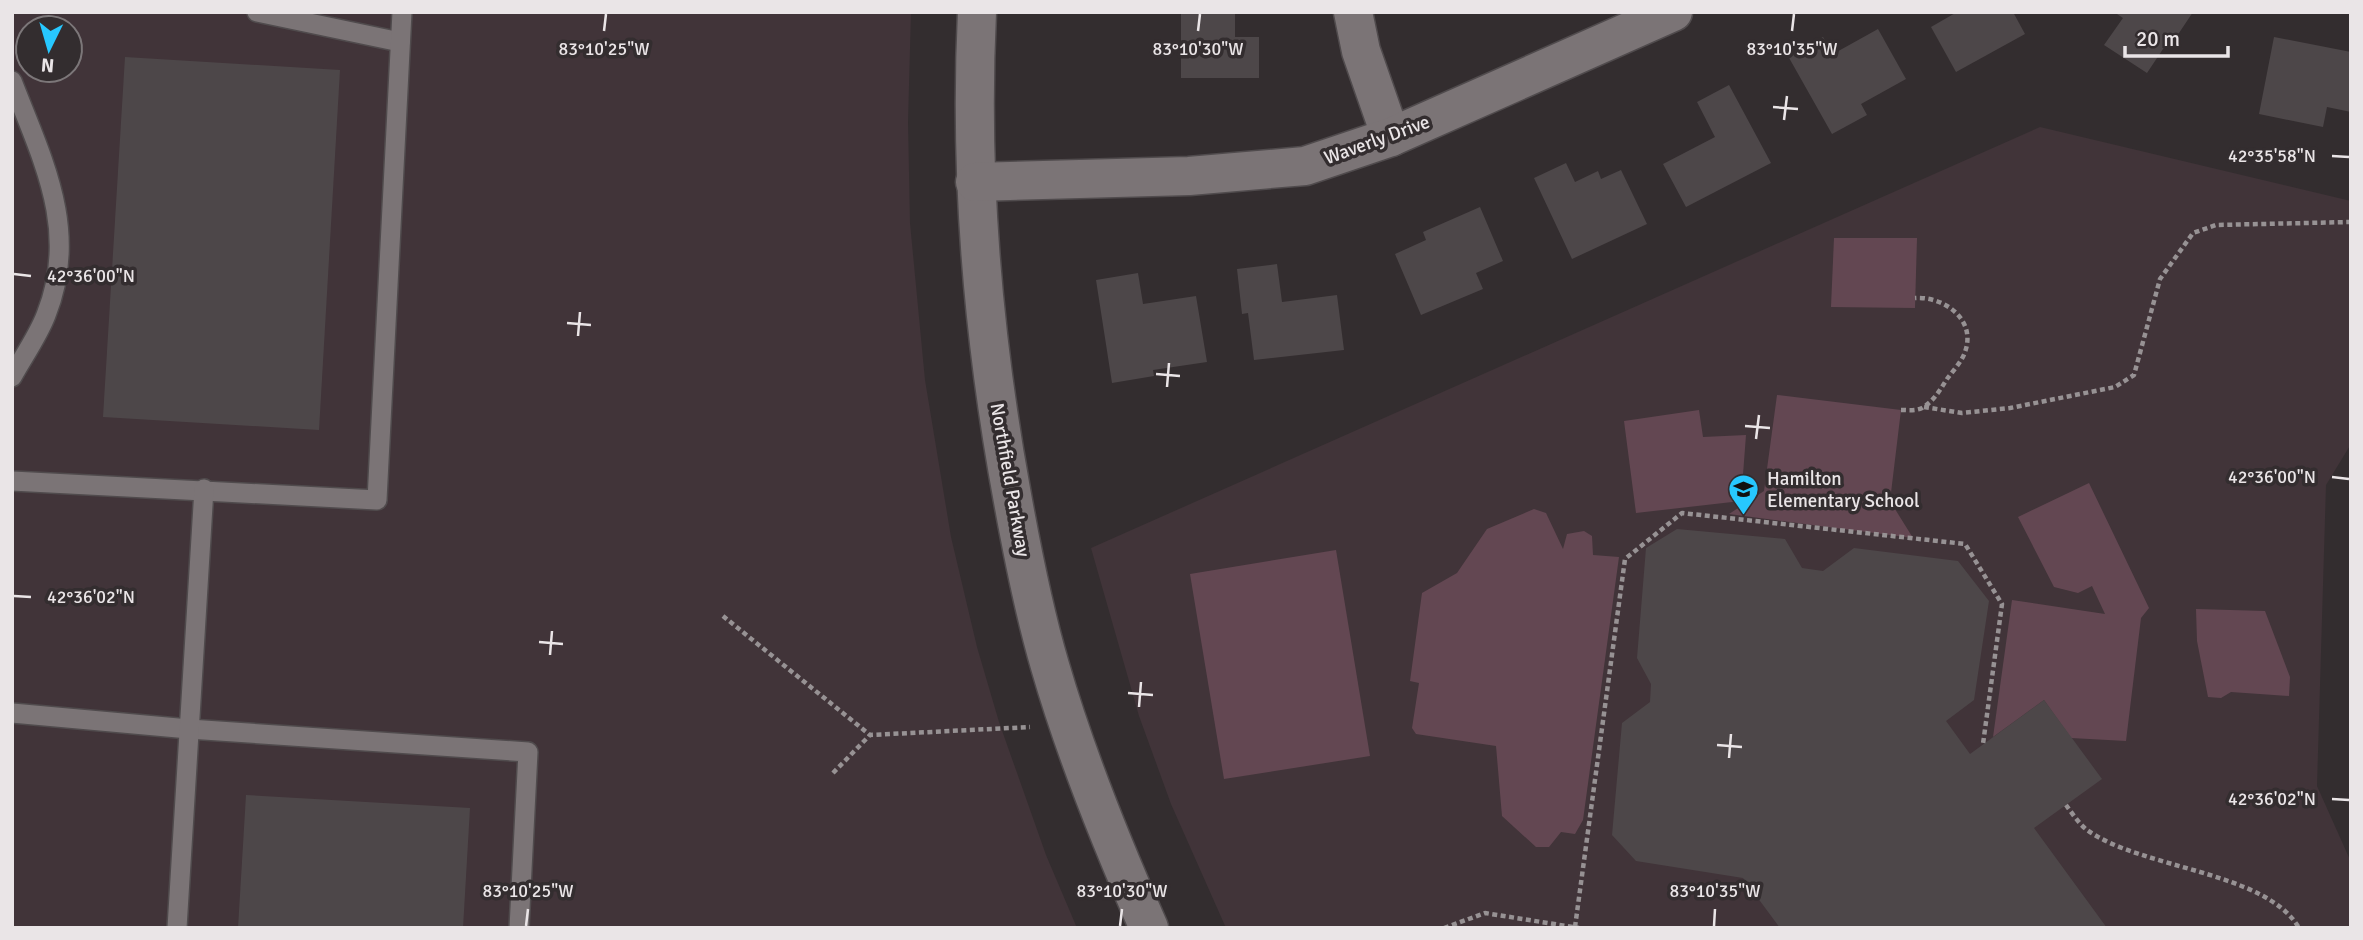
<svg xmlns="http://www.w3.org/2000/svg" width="2363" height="940" viewBox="0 0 2363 940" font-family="Signika,sans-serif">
<rect width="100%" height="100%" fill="#332d2f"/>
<g fill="#413439" fill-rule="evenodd">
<path d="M12,12H911L908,122L910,223L925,380L951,537L977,647L999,722L1046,855L1077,928H12ZM28,28H70V70H28Z"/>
<polygon points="2040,127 2351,201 2351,444 2326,485 2317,786 2351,862 2351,928 1226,928 1171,804 1139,716 1091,548"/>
</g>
<g fill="#634752">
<polygon points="1834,238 1917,238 1915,308 1831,307"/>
<polygon points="1777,395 1901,410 1890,501 1913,538 1729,514 1764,491"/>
<polygon points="1699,410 1703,437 1746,435 1741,501 1636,513 1624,421"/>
<polygon points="2089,483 2149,608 2141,618 2126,741 2071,738 2044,700 1993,737 2012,600 2105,614 2092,586 2078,593 2054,587 2018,517"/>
<polygon points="1534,509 1546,513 1563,549 1567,534 1584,531 1592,536 1593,555 1619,557 1583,820 1575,834 1561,832 1549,847 1536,847 1502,816 1496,746 1416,734 1412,728 1419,683 1410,681 1422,593 1457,573 1487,529"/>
<polygon points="1336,550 1370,756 1224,779 1190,574"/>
<polygon points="2196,609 2265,611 2290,677 2289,696 2231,692 2221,698 2208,697 2197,641"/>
</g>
<g fill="#4d4749">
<polygon points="1181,12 1235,12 1235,37 1259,37 1259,78 1181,78"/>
<polygon points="1957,12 2013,12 2025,34 1956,72 1931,27"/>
<polygon points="2114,12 2193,12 2169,48 2165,46 2147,73 2104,45 2123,18"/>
<polygon points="1878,29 1906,79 1861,104 1867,115 1832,134 1788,56 1823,37 1833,54"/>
<polygon points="2274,37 2351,52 2351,112 2327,107 2323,127 2259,114"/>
<polygon points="125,57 340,70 319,430 103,417"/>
<polygon points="1729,85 1771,163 1686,207 1663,164 1715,137 1697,102"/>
<polygon points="1566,163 1575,182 1598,171 1601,179 1621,170 1647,224 1572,259 1534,178"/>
<polygon points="1480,207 1503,261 1476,273 1483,289 1421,315 1395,254 1426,240 1423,232"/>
<polygon points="1277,264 1282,302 1337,295 1344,350 1254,360 1248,313 1242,314 1237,269"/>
<polygon points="1138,273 1143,304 1196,296 1207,362 1153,370 1154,376 1112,383 1096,280"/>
<polygon points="1677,529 1785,539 1802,568 1823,571 1854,548 1958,561 1989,601 1974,700 1946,721 1970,754 2044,700 2102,779 2034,828 2107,928 1780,928 1743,878 1636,861 1612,835 1622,723 1650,702 1651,684 1637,658 1646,548"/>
<polygon points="246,795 470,808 463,928 238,928"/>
</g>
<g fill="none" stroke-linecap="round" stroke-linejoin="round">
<defs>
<g id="service">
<polyline points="257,12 400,42"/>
<path d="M12,81C42,159 80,230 46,315C38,336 23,357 12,377"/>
<polyline points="12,481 377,500 402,12"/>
<polyline points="12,713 189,729 528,752 519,928"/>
<polyline points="177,928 204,489"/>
</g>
<g id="minor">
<path d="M977,12C969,176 983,340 1013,501C1023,556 1034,612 1050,666C1076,756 1111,842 1149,928"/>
<polyline points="1353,12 1361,51 1391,137"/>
<polyline points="975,182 1189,176 1305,166 1391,137 1673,12"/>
</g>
</defs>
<use href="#service" stroke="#504b4d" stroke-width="22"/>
<use href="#minor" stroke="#504b4d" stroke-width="41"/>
<g stroke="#979294" stroke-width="4.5" stroke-dasharray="5 3.5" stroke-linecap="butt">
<polyline points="1924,407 1962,413 2010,408 2115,387 2134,375 2160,279 2193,233 2216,225 2351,222"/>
<path d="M1901,410C1908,410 1916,411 1922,408C1934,401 1940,390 1947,379C1953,371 1962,361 1965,352C1977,319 1943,296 1915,298"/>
<polyline points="723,616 870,735"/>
<polyline points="833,773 870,735 1030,727"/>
<path d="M2066,805C2072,813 2079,824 2087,830C2141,869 2266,871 2299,928"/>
<polyline points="1575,927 1625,559 1682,513 1965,544 2002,604 1983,744"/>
<polyline points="1444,928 1485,913 1579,928"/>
</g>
<use href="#service" stroke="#7b7476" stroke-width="19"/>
<use href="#minor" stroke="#7b7476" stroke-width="38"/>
</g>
<path fill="none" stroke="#eae5e7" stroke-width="2.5" d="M604,31L606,14M1198,31L1200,14M1792,31L1794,14M1773,107L1798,109M1784,120L1787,96M2332,156L2349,157M14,274L31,276M567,323L591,325M578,336L580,312M1156,374L1180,376M1167,387L1169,363M1745,426L1770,428M1756,439L1759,415M2332,477L2349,479M14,596L31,597M539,642L563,644M550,655L552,631M1128,693L1153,695M1139,707L1141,682M1717,745L1742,747M1729,758L1731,734M2332,799L2349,800M526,926L528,909M1120,926L1122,909M1714,926L1715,909"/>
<defs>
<symbol id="school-pin" viewBox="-11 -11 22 30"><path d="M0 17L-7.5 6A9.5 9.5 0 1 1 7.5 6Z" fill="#27c8ff" stroke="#332d2f"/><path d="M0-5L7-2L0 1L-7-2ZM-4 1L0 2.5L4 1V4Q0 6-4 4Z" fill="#111"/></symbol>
</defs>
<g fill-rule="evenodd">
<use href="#school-pin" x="1726" y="472" width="35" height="47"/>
</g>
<g text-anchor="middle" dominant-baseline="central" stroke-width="7" stroke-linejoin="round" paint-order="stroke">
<g font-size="19" fill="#eae5e7" stroke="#332d2f">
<text transform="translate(1377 140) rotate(-20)">Waverly Drive</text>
<text transform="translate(1010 480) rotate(80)">Northfield Parkway</text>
</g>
<g font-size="19" fill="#eae5e7" stroke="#332d2f" text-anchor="start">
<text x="1767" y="479">Hamilton<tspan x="1767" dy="22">Elementary School</tspan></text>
</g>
</g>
<g font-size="18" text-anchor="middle" fill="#eae5e7" stroke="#332d2f" stroke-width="7" stroke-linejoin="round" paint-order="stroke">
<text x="604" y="55">83°10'25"W</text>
<text x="1198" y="55">83°10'30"W</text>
<text x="1792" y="55">83°10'35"W</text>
<text x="2272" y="162">42°35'58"N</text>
<text x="91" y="282">42°36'00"N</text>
<text x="2272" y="483">42°36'00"N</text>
<text x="91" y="603">42°36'02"N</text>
<text x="2272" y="805">42°36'02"N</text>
<text x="528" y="897">83°10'25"W</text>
<text x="1122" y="897">83°10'30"W</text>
<text x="1715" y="897">83°10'35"W</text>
</g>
<rect width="2363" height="940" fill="none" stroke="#eae5e7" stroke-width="28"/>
<g transform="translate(49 49) rotate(185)"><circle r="33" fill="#332d2f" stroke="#7c7779" stroke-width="2"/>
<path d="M0-5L12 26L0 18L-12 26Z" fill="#27c8ff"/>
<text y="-10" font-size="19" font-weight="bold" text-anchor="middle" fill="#eae5e7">N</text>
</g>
<path d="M2125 46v10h103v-10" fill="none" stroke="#eae5e7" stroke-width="3.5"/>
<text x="2136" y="46" font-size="21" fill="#eae5e7" stroke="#332d2f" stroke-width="5" paint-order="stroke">20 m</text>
</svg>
